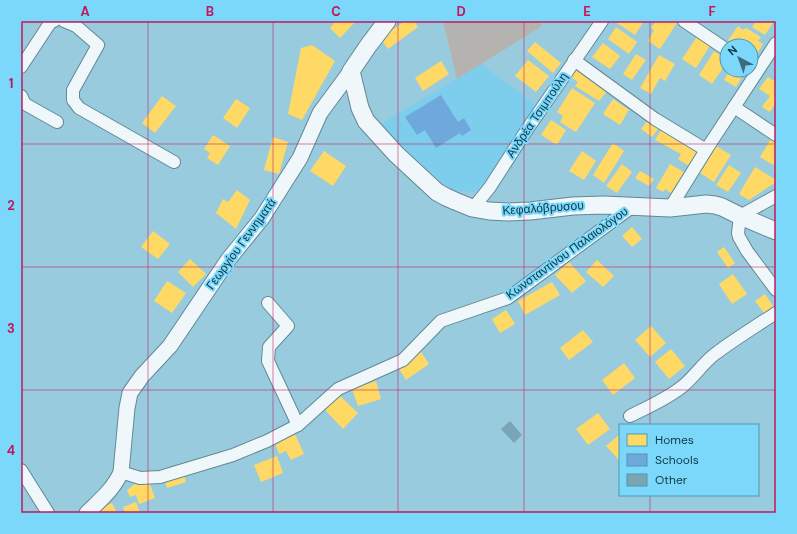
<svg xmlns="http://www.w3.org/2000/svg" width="797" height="534" viewBox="0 0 797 534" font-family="'DM Sans',sans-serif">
<rect width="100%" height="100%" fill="#98cbde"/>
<polygon fill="#7dceec" points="481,64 537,106 486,182 478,190 474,192 457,191 451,189 444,184 409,153 381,124"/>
<polygon fill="#b5b3b0" points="443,21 540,21 542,26 457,79"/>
<g fill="#ffd966">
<polygon points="336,21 356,21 340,38 330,28"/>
<polygon points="405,21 414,21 418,27 388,49 380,38"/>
<polygon points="618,21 644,21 635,35 617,23"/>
<polygon points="656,21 678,21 660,49 648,41 654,30 651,28"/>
<polygon points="751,21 774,21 765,35 752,27 755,23"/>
<polygon points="738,26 743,30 746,28 761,37 758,41 763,44 757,54 751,50 751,46 744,46 743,45 741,46 736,46 728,40"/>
<polygon points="616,27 637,42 629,54 608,39"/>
<polygon points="698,35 711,44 696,68 682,59"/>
<polygon points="535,42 561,63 553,73 527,51"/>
<polygon points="603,43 620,56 610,69 592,57"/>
<polygon points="312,45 335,61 302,120 288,114 301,48"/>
<polygon points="714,51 727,60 727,62 712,84 699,75"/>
<polygon points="636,54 646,60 632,80 623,74"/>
<polygon points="659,55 675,64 665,81 660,78 651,94 640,88"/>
<polygon points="528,60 549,76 536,92 515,76"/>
<polygon points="441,61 449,74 423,91 415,78"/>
<polygon points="579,67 608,90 599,101 575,86 578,82 571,77"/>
<polygon points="730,70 746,70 736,87 724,80"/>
<polygon points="768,77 776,82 776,103 770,112 762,107 770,96 759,89"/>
<polygon points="572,88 595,103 576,132 560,122 563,116 557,112"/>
<polygon points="162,96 176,106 155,133 142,123"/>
<polygon points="236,99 250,108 237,128 223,118"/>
<polygon points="613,99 629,110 620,125 603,114"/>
<polygon points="551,120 566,130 557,145 541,135"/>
<polygon points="648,120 659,128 652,137 641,129"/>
<polygon points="662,128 698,150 689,166 678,159 681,154 655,140"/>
<polygon points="213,135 230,146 218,165 207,158 210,153 204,149"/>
<polygon points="273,137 288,142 279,174 264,170"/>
<polygon points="772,137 776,140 776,161 773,165 760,157"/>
<polygon points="613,143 624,151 604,183 593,175"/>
<polygon points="716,146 731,155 714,182 700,173"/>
<polygon points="324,151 346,166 333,186 310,171"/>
<polygon points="582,151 596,161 584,180 569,171"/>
<polygon points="622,164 632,172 617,193 606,186"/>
<polygon points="670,164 684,172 671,193 665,189 663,192 656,188"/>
<polygon points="729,165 741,173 728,192 716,185"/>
<polygon points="755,167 776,180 776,182 749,200 739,194"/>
<polygon points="640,171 654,179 649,186 635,178"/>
<polygon points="237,190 250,200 236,229 216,213 223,199 228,202"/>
<polygon points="632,227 642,239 632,247 622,236"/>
<polygon points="153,231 170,244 158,259 141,247"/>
<polygon points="724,247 735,263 728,268 717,252"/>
<polygon points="190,259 206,274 193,287 178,272"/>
<polygon points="597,260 614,276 603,287 586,272"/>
<polygon points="569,262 586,281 572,293 555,275"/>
<polygon points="733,274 747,294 732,304 719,284"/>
<polygon points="167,281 186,293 172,313 154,301"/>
<polygon points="552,282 560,295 525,315 518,301"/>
<polygon points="765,294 773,306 764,313 755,301"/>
<polygon points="506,310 515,324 500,333 492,319"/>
<polygon points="651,326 666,343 650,357 635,340"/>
<polygon points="583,330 593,342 569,360 560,348"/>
<polygon points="671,349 685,366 669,379 655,362"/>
<polygon points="421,352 429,364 406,380 398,367"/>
<polygon points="624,363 635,378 613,395 602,380"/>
<polygon points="376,381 381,399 358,406 352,389"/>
<polygon points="339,395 358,413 343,429 325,410"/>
<polygon points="598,413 610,429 588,445 576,429"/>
<polygon points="295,434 304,454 291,460 286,451 279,454 275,443"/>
<polygon points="620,434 620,459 619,460 606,446"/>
<polygon points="277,456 283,473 261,482 254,465"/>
<polygon points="183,472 186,482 167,488 164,477"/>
<polygon points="133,478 148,479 155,498 139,504 136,495 130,497 127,490 135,484"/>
<polygon points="136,502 140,513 125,513 123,507"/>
<polygon points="112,503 117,513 98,513 97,510"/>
</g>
<polygon fill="#6fa8dc" points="441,95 458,122 464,118 471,130 462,136 460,133 436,148 425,130 417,135 405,117"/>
<polygon fill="#7ba5b4" points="510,421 522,435 514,443 501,429"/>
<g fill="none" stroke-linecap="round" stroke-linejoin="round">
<defs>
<g id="minor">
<polyline points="64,21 76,26 98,45 73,90 73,100 79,108 174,162"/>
<polyline points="684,21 727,50"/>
<polyline points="574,60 655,119 706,150"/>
<polyline points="21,67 50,23 54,21"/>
<polyline points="21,96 25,104 57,122"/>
<polyline points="734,107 776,135"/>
<polyline points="776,196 740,216 738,233 739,237 747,251 776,290"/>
<polyline points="472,208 478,202 490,187 526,131 602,21"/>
<polyline points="670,208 706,150 776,43"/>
<polyline points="268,303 288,326 269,347 268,361 298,425"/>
<path d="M630,416C648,407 667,399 683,386C695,376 703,363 715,354C735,339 756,326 776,313"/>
<polyline points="21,470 48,513"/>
<polyline points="121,472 140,478 160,477 233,455 267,441 298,425 338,389 403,360 441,321 508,298 632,207"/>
</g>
<path id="tertiary" d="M87,513C99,501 114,489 121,472L127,408L130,393L142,376L170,346L228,260L262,218L300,158L320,113L351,71"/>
<polyline id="secondary" points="387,21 368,46 351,71 360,108 366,121 396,154 437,192 446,197 455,201 472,208 489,211 508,212 530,211 573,206 604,205 670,208 706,204 715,205 722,207 740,216 776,231"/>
</defs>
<use href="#minor" stroke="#628895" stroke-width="14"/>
<use href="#tertiary" stroke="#628895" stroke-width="17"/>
<use href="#secondary" stroke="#628895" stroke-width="19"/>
<use href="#minor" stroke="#f0f7fa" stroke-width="12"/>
<use href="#tertiary" stroke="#f0f7fa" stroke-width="15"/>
<use href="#secondary" stroke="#f0f7fa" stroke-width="17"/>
</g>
<path fill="none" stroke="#c2185b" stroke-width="1" stroke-opacity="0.55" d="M148,21V513M273,21V513M398,21V513M524,21V513M650,21V425M21,144H776M21,267H776M21,390H776M650,495V513"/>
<g text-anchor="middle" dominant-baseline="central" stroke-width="4" stroke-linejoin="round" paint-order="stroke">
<g font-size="12" fill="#0e3745" stroke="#7bd8fb">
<text transform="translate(537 115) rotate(-56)">Ανδρέα Τσιμπούλη</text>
<text transform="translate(543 208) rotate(-4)">Κεφαλόβρυσου</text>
<text transform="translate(241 244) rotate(-54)">Γεωργίου Γεννηματά</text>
<text transform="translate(567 253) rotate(-36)">Κωνσταντίνου Παλαιολόγου</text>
</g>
</g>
<rect width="797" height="534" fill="none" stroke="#7bd8fb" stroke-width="44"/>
<rect x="619" y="424" width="140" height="72" fill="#7bd8fb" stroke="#4f98b2"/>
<rect x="627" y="434" width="20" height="12" fill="#ffd966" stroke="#4f98b2"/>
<text x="655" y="444" font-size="12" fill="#0e3745">Homes</text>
<rect x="627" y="454" width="20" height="12" fill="#6fa8dc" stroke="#4f98b2"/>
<text x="655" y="464" font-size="12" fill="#0e3745">Schools</text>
<rect x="627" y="474" width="20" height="12" fill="#7ba5b4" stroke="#4f98b2"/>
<text x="655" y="484" font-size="12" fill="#0e3745">Other</text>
<g transform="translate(739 58) rotate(319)"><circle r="19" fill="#7bd8fb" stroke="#4f98b2"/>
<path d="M0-3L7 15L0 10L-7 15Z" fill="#3e6b7b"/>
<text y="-6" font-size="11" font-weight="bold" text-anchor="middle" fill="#0e3745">N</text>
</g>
<rect x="22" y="22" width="753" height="490" fill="none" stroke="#c2185b" stroke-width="1.5"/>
<g font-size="13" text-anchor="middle" font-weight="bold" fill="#c2185b">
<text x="85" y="16">A</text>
<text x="210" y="16">B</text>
<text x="336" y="16">C</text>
<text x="461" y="16">D</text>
<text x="587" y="16">E</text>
<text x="712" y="16">F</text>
<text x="11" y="88">1</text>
<text x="11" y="210">2</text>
<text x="11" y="333">3</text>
<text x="11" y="455">4</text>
</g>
</svg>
